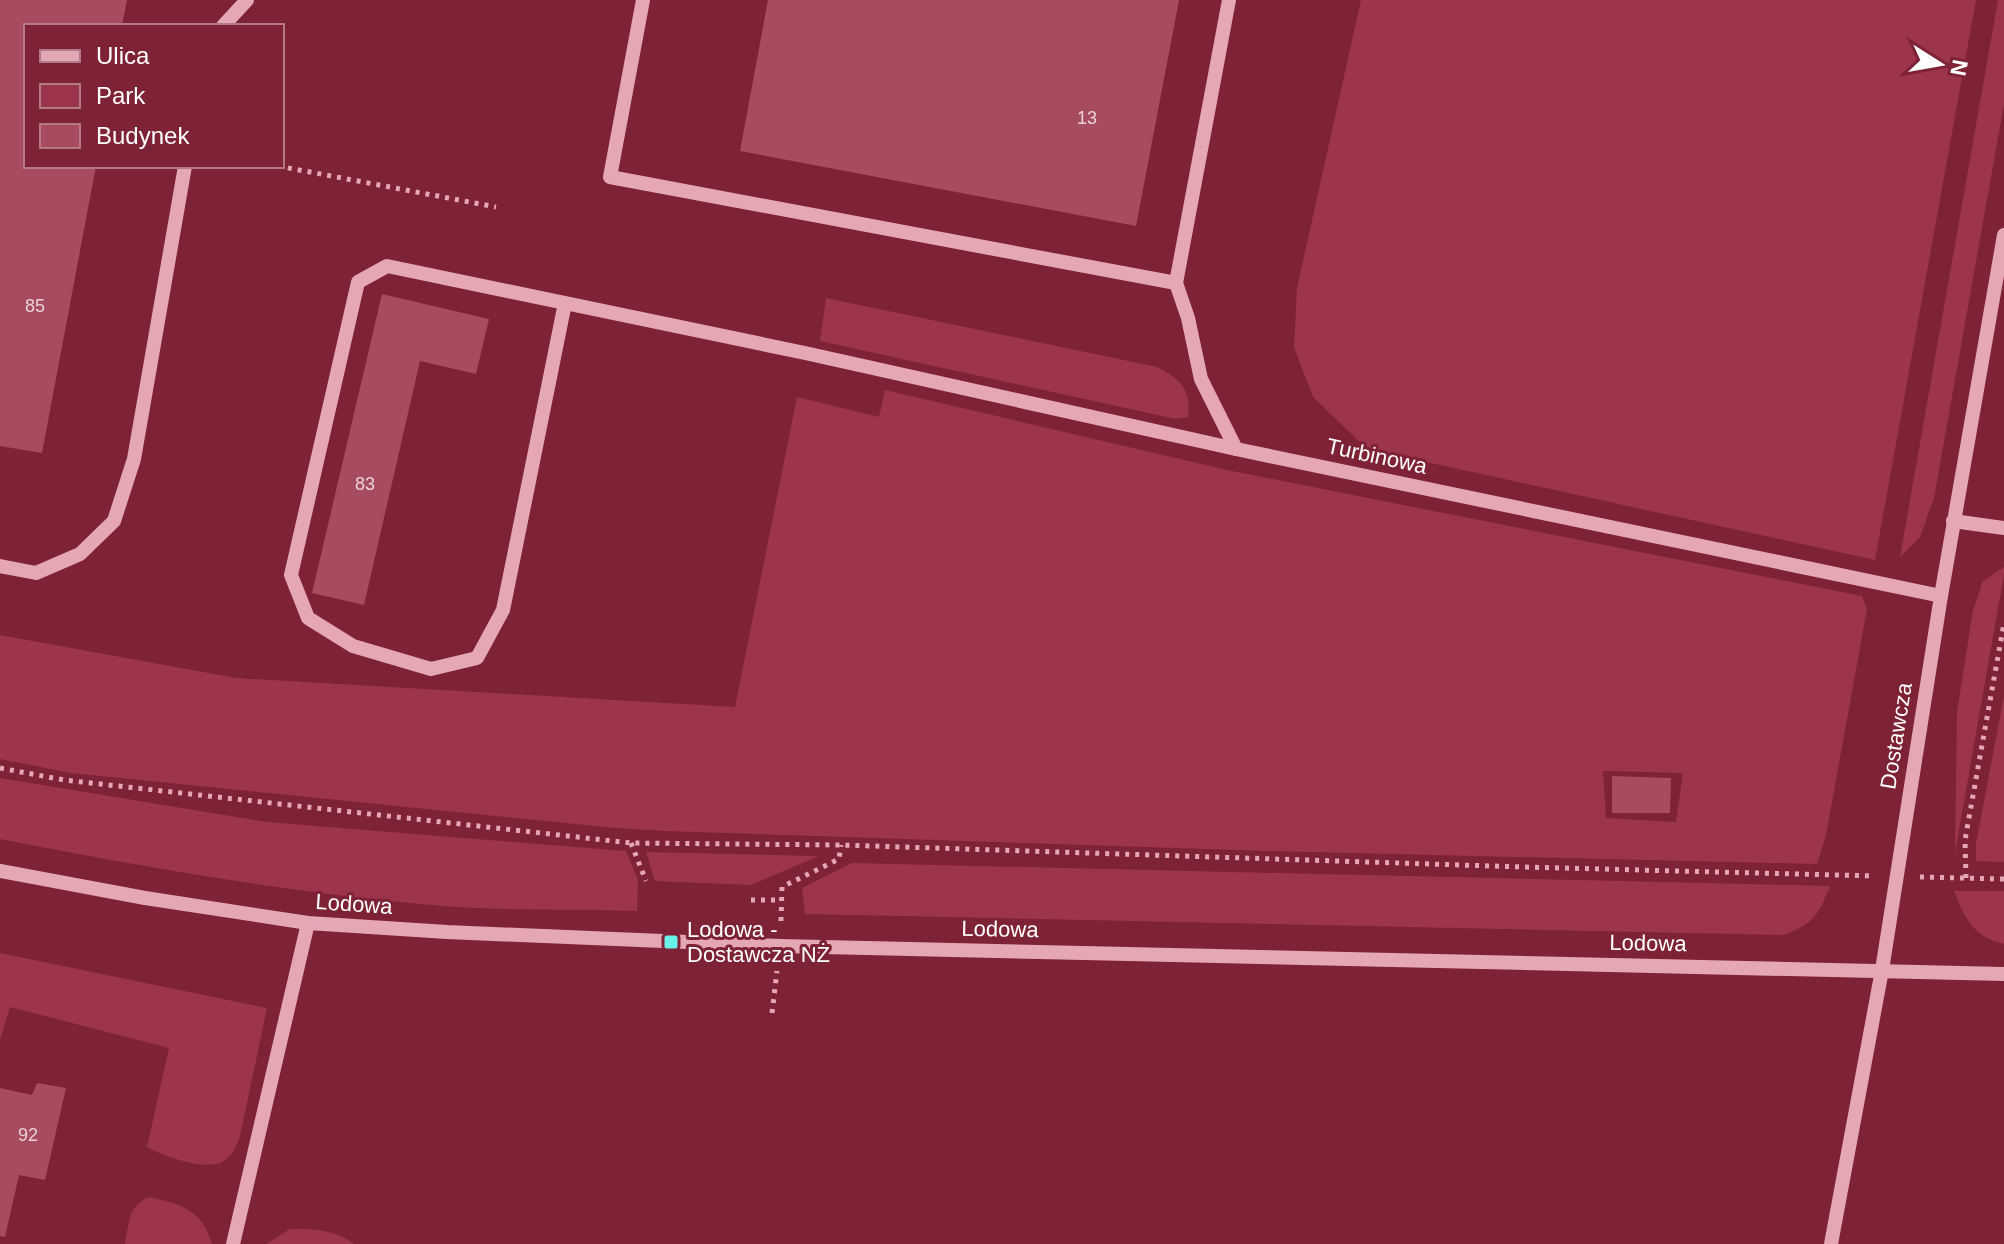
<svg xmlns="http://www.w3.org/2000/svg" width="2004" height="1244" viewBox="0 0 2004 1244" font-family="Helvetica,sans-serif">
<rect width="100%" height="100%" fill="#7e2235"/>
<g fill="#9c354c" fill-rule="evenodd">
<polygon points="1361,0 1976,0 1875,560 1367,449 1313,397 1294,347 1297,288"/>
<polygon points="1998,0 2004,0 2004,104 1934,498 1920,537 1900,557"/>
<path d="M826,298L1157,367C1181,379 1191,389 1188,417L1176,419L820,341Z"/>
<path d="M885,390L1227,470L1862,596L1867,609L1826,835L1817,864L1266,851L667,831L615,828L71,773L0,759V635L236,678L735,707L797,397L879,417ZM1603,771L1683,773L1676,822L1606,818Z"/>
<polygon points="2004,567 2004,574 1955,853 1957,712 1973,610 1983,581"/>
<polygon points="2004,695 2004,862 1976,861 1976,844"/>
<path d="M0,778L267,822L626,851L638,880L637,911C568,909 499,911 431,905C286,892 143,867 0,839Z"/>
<polygon points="646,852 819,856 751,885 655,881"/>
<path d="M852,863L1830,886C1818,916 1814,923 1784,935L805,914L802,888Z"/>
<path d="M1954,891H2004V944C1974,938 1964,917 1954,891Z"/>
<path d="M0,953L267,1008L240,1136C237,1146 232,1157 222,1162C204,1171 163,1156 147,1147L169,1048L10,1007L0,1040Z"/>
<path d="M150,1197C183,1205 202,1210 212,1244H125C129,1224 128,1204 150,1197Z"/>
<path d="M290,1229C315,1229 333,1229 354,1244H266Z"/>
</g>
<g fill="#a74b5e">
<polygon points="0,0 127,0 122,26 26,26 26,166 96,166 42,453 0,446"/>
<polygon points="768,0 1179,0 1136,226 740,151"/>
<polygon points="382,294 489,319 476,374 420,361 364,605 312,593"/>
<polygon points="1612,776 1671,778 1670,813 1612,813"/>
<polygon points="37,1083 66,1088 45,1180 19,1175 5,1237 0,1236 0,1088 32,1095"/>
</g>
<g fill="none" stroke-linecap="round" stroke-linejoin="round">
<g stroke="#e6a7b5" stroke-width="5" stroke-dasharray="4 6" stroke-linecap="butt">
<polyline points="278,166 496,207"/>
<polyline points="0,768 64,780 631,843 841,845 1523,867 1874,876"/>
<polyline points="631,843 646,881"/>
<polyline points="1920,877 2004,879"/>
<polyline points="1966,878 1965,840 2004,623"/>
<polyline points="751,900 781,900"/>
<polyline points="781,921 782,887 839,859 841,845"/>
<polyline points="772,1013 777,971"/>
</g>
<g stroke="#e6a7b5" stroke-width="14">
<polyline points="643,0 610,177 1176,283 1229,0"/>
<polyline points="223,26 247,0"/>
<polyline points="1176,283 1188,318 1201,379 1236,449"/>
<polyline points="565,303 503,610 477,658 431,669 353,646 308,618 291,575 358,282 387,266 805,353 1236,449 1941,596"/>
<polyline points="1953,521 2004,528"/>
<polyline points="0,566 36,573 80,554 114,521 134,459 185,166"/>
<polyline points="0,871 145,898 308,923 447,932 780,946 2004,974"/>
<polyline points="233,1244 308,923"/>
<polyline points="1831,1244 1882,970 1941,596 2004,235"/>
</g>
</g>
<rect fill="#69f2ea" stroke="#7e2235" stroke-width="3" x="663" y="934" width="16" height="16" rx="4"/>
<g text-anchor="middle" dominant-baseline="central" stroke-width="6" stroke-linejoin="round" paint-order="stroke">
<g font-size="18" fill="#e9d2d7">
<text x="1087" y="118">13</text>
<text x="35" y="306">85</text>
<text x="365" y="484">83</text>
<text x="28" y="1135">92</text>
</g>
<g font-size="22" fill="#fff" stroke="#7e2235">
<text transform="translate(1377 456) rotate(12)">Turbinowa</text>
<text transform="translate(1896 736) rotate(-81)">Dostawcza</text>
<text transform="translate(354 904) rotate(4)">Lodowa</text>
<text transform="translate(1000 929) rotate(1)">Lodowa</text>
<text transform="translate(1648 943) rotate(1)">Lodowa</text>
</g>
<g font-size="22" fill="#fff" stroke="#7e2235" text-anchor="start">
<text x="687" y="929">Lodowa -<tspan x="687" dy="25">Dostawcza NŻ</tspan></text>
</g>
</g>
<rect x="24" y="24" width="260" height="144" fill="#7e2235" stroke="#b27a86" stroke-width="2"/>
<rect x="40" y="50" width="40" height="12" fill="#e6a7b5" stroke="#b27a86" stroke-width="2"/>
<text x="96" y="64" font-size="24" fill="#ffffff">Ulica</text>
<rect x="40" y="84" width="40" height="24" fill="#9c354c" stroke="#b27a86" stroke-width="2"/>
<text x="96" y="104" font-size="24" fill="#ffffff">Park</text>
<rect x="40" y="124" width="40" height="24" fill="#a74b5e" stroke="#b27a86" stroke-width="2"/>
<text x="96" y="144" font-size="24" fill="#ffffff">Budynek</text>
<g transform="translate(1940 64) rotate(101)" stroke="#7e2235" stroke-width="6" paint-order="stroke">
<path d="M0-6L14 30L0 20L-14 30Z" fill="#ffffff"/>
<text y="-12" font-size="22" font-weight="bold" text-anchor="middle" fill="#ffffff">N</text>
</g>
</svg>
